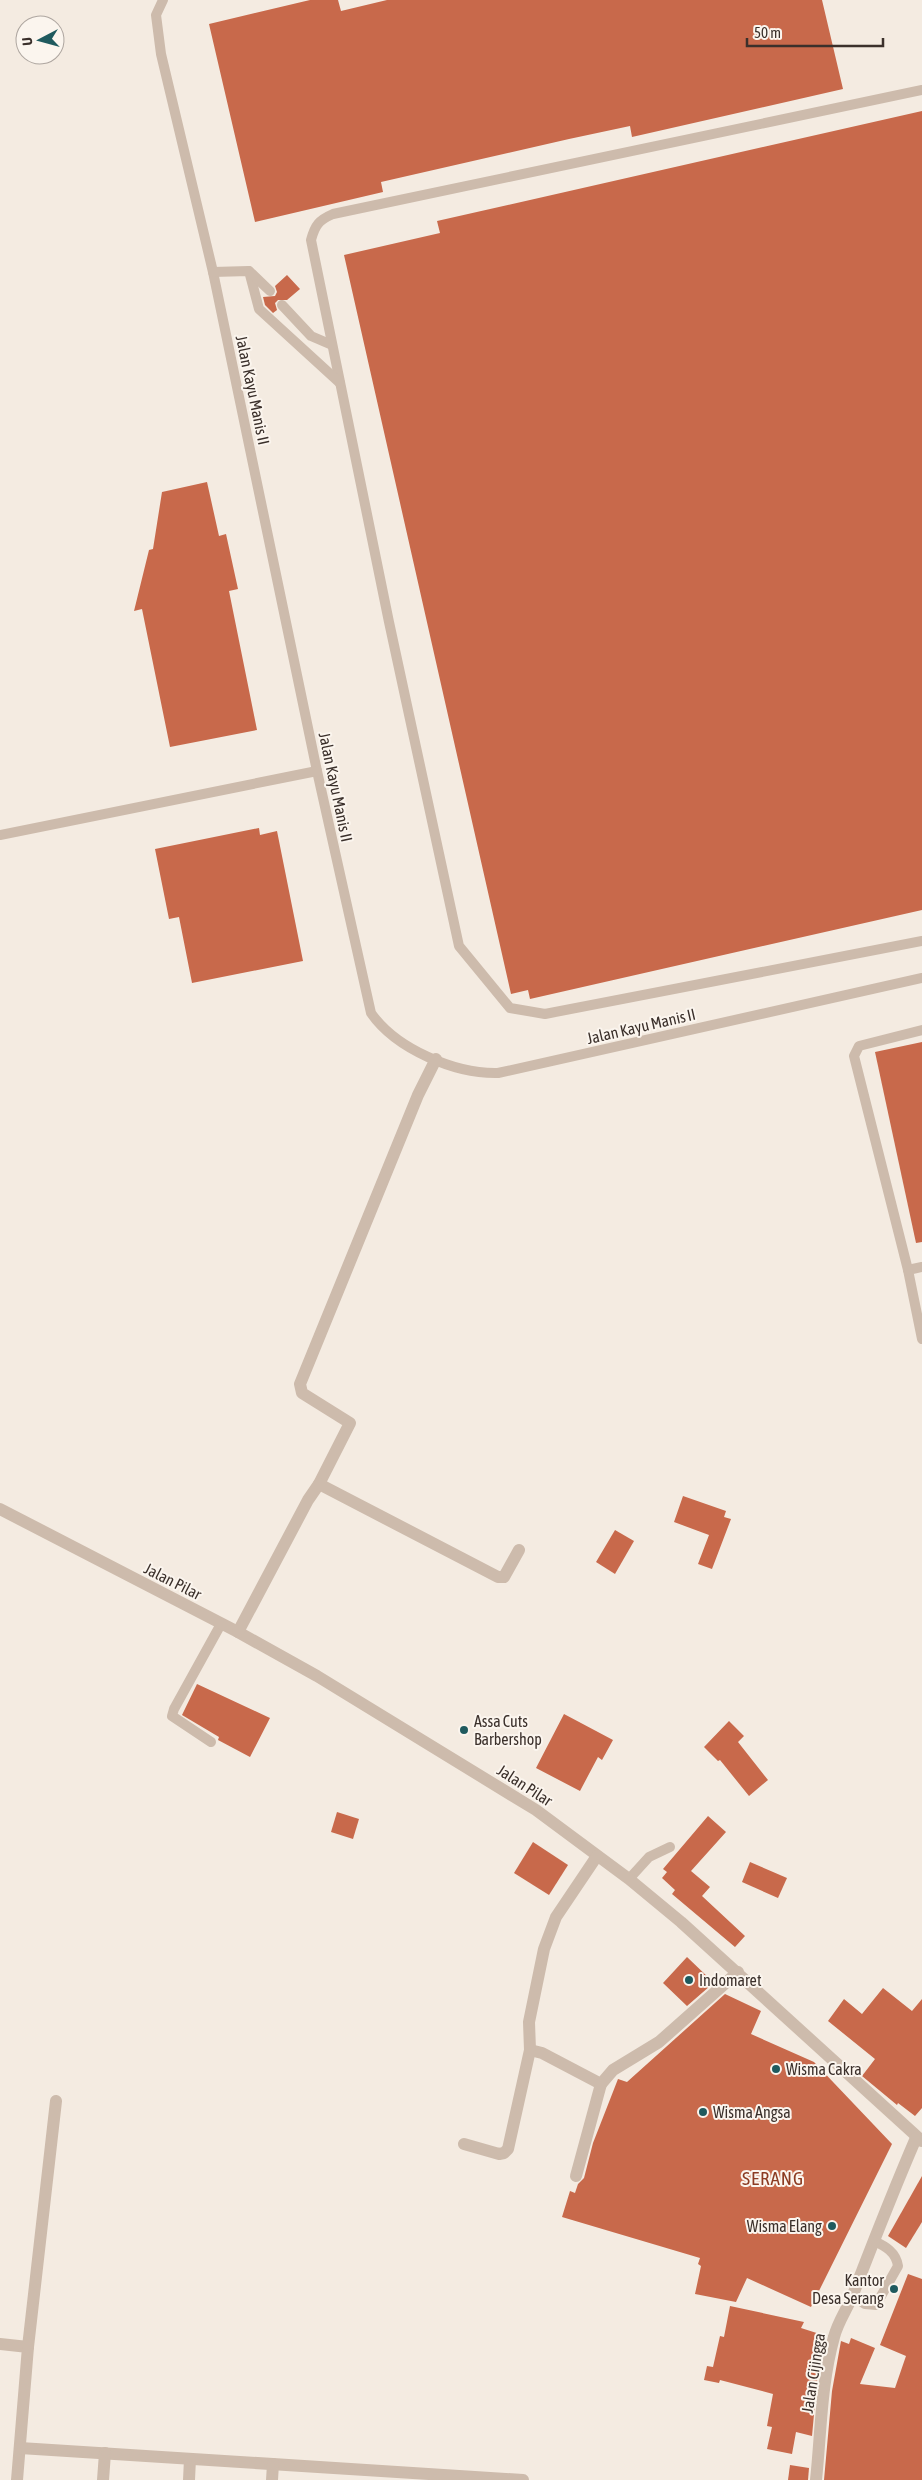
<svg xmlns="http://www.w3.org/2000/svg" width="922" height="2480" viewBox="0 0 922 2480" font-family="'Asap Condensed',sans-serif">
<rect width="100%" height="100%" fill="#f4ebe1"/>
<g fill="#c8694b">
<polygon points="310,0 338,0 341,11 387,0 822,0 843,89 632,137 630,126 569,139 381,182 383,192 255,222 209,24"/>
<polygon points="922,111 922,910 530,999 528,990 511,994 344,255 440,233 437,221"/>
<polygon points="287,275 300,289 287,300 278,300 275,303 277,310 273,313 265,305 263,297 275,296 277,292 275,286"/>
<polygon points="207,482 219,536 226,534 238,589 229,591 257,730 170,747 142,609 134,611 149,550 153,549 162,492"/>
<polygon points="259,828 260,835 277,831 303,961 192,983 179,917 169,919 155,849"/>
<polygon points="922,1042 922,1242 916,1243 875,1052"/>
<polygon points="683,1496 726,1511 724,1517 731,1519 712,1569 698,1564 709,1535 674,1522"/>
<polygon points="615,1530 634,1541 615,1574 596,1562"/>
<polygon points="197,1684 270,1718 250,1757 218,1740 219,1737 182,1715"/>
<polygon points="564,1714 613,1740 602,1760 598,1757 580,1791 536,1768"/>
<polygon points="729,1721 744,1736 738,1742 768,1780 749,1796 720,1760 718,1761 704,1747"/>
<polygon points="337,1812 359,1819 353,1839 331,1832"/>
<polygon points="708,1816 726,1832 691,1871 710,1887 702,1896 745,1936 735,1947 672,1894 675,1890 662,1878 667,1872 663,1869"/>
<polygon points="533,1842 568,1865 549,1895 514,1873"/>
<polygon points="750,1862 787,1878 778,1898 742,1882"/>
<polygon points="687,1957 711,1980 707,1985 710,1986 687,2006 663,1983"/>
<polygon points="883,1988 912,2011 922,1999 922,2108 915,2116 898,2103 897,2105 862,2076 875,2059 828,2021 844,1999 862,2014"/>
<polygon points="725,1994 761,2011 751,2034 814,2062 892,2144 811,2307 747,2278 736,2302 695,2294 701,2266 698,2264 700,2258 562,2217 570,2191 575,2193 578,2184 584,2178 593,2143 618,2079 627,2082"/>
<polygon points="922,2176 922,2222 906,2248 888,2236"/>
<polygon points="908,2274 922,2279 922,2480 824,2480 832,2391 841,2341 849,2344 851,2338 875,2348 860,2384 895,2388 906,2356 880,2345"/>
<polygon points="730,2306 804,2322 801,2328 826,2336 818,2371 812,2436 796,2432 792,2454 767,2449 772,2427 767,2426 773,2394 720,2380 719,2383 704,2380 707,2366 713,2367 720,2336 724,2337"/>
<polygon points="790,2465 809,2468 808,2480 788,2480"/>
</g>
<g fill="none" stroke-linecap="round" stroke-linejoin="round">
<g stroke="#cdbbac" stroke-width="10">
<path d="M163,0L156,15L161,54L213,272L317,771L371,1013C396,1049 455,1074 498,1073L922,978"/>
<path d="M922,90L333,214C319,220 315,225 311,240L389,622L459,946L510,1008L545,1014L922,941"/>
<polyline points="249,271 259,309 340,383"/>
<polyline points="213,272 249,271 270,291"/>
<polyline points="282,305 311,336 332,345"/>
<polyline points="0,835 317,771"/>
<polyline points="922,1267 908,1270 922,1339"/>
<polyline points="908,1270 854,1056 859,1046 922,1030"/>
<polyline points="211,1742 172,1716 174,1709 221,1624"/>
<polyline points="629,1879 649,1857 670,1847"/>
<path d="M853,2296L865,2304L876,2305L898,2266C896,2252 885,2246 874,2241"/>
</g>
<g stroke="#cdbbac" stroke-width="12">
<polyline points="319,1484 350,1423 302,1393 300,1384 418,1095 436,1059"/>
<polyline points="0,1509 238,1632 317,1676 536,1810 629,1879 681,1922 922,2141"/>
<polyline points="238,1632 308,1500 319,1484 498,1577 504,1577 519,1550"/>
<polyline points="530,2050 542,2053 601,2084 613,2070 659,2042 738,1972"/>
<polyline points="464,2144 499,2154 504,2153 508,2149 530,2050 529,2022 544,1949 556,1917 597,1856"/>
<polyline points="576,2176 601,2084"/>
<polyline points="0,2344 28,2347 17,2480"/>
<polyline points="28,2347 56,2101"/>
<polyline points="20,2448 523,2480"/>
<polyline points="103,2480 105,2453"/>
<polyline points="189,2480 190,2459"/>
<polyline points="272,2480 273,2464"/>
<path d="M816,2480C821,2433 821,2383 834,2337C838,2321 848,2308 854,2292C874,2240 894,2189 916,2138"/>
</g>
</g>
<g fill="#1f5a5e" stroke="#fbf5ee" stroke-width="2">
<circle cx="464" cy="1730" r="5"/>
<circle cx="689" cy="1980" r="5"/>
<circle cx="776" cy="2069" r="5"/>
<circle cx="703" cy="2112" r="5"/>
<circle cx="832" cy="2226" r="5"/>
<circle cx="894" cy="2289" r="5"/>
</g>
<g text-anchor="middle" dominant-baseline="central" stroke-width="4" stroke-linejoin="round" paint-order="stroke">
<g font-size="16" fill="#3b302b" stroke="#fbf5ee">
<text transform="translate(253 390) rotate(78)">Jalan Kayu Manis II</text>
<text transform="translate(336 787) rotate(78)">Jalan Kayu Manis II</text>
<text transform="translate(641 1026) rotate(-13)">Jalan Kayu Manis II</text>
<text transform="translate(173 1581) rotate(27)">Jalan Pilar</text>
<text transform="translate(525 1785) rotate(33)">Jalan Pilar</text>
<text transform="translate(813 2373) rotate(-81)">Jalan Cijingga</text>
</g>
<g font-size="16" fill="#3b302b" stroke="#fbf5ee" text-anchor="start">
<text x="474" y="1721">Assa Cuts<tspan x="474" dy="18">Barbershop</tspan></text>
<text x="699" y="1980">Indomaret</text>
<text x="786" y="2069">Wisma Cakra</text>
<text x="713" y="2112">Wisma Angsa</text>
<text x="822" y="2226" text-anchor="end">Wisma Elang</text>
<text x="884" y="2280" text-anchor="end">Kantor<tspan x="884" dy="18">Desa Serang</tspan></text>
</g>
<g font-size="19" letter-spacing="1" fill="#8c3b22" stroke="#fbf5ee">
<text x="773" y="2178">SERANG</text>
</g>
</g>
<g transform="translate(40 40) rotate(264)"><circle r="24" fill="#fbf5ee" stroke="#aea6a0"/>
<path d="M0-4L9 19L0 12L-9 19Z" fill="#1f5a5e"/>
<text y="-8" font-size="14" font-weight="bold" text-anchor="middle" fill="#3b302b">U</text>
</g>
<path d="M747 38v8h136v-8" fill="none" stroke="#3b302b" stroke-width="2.5"/>
<text x="754" y="38" font-size="15" fill="#3b302b" stroke="#fbf5ee" stroke-width="4" paint-order="stroke">50 m</text>
</svg>
